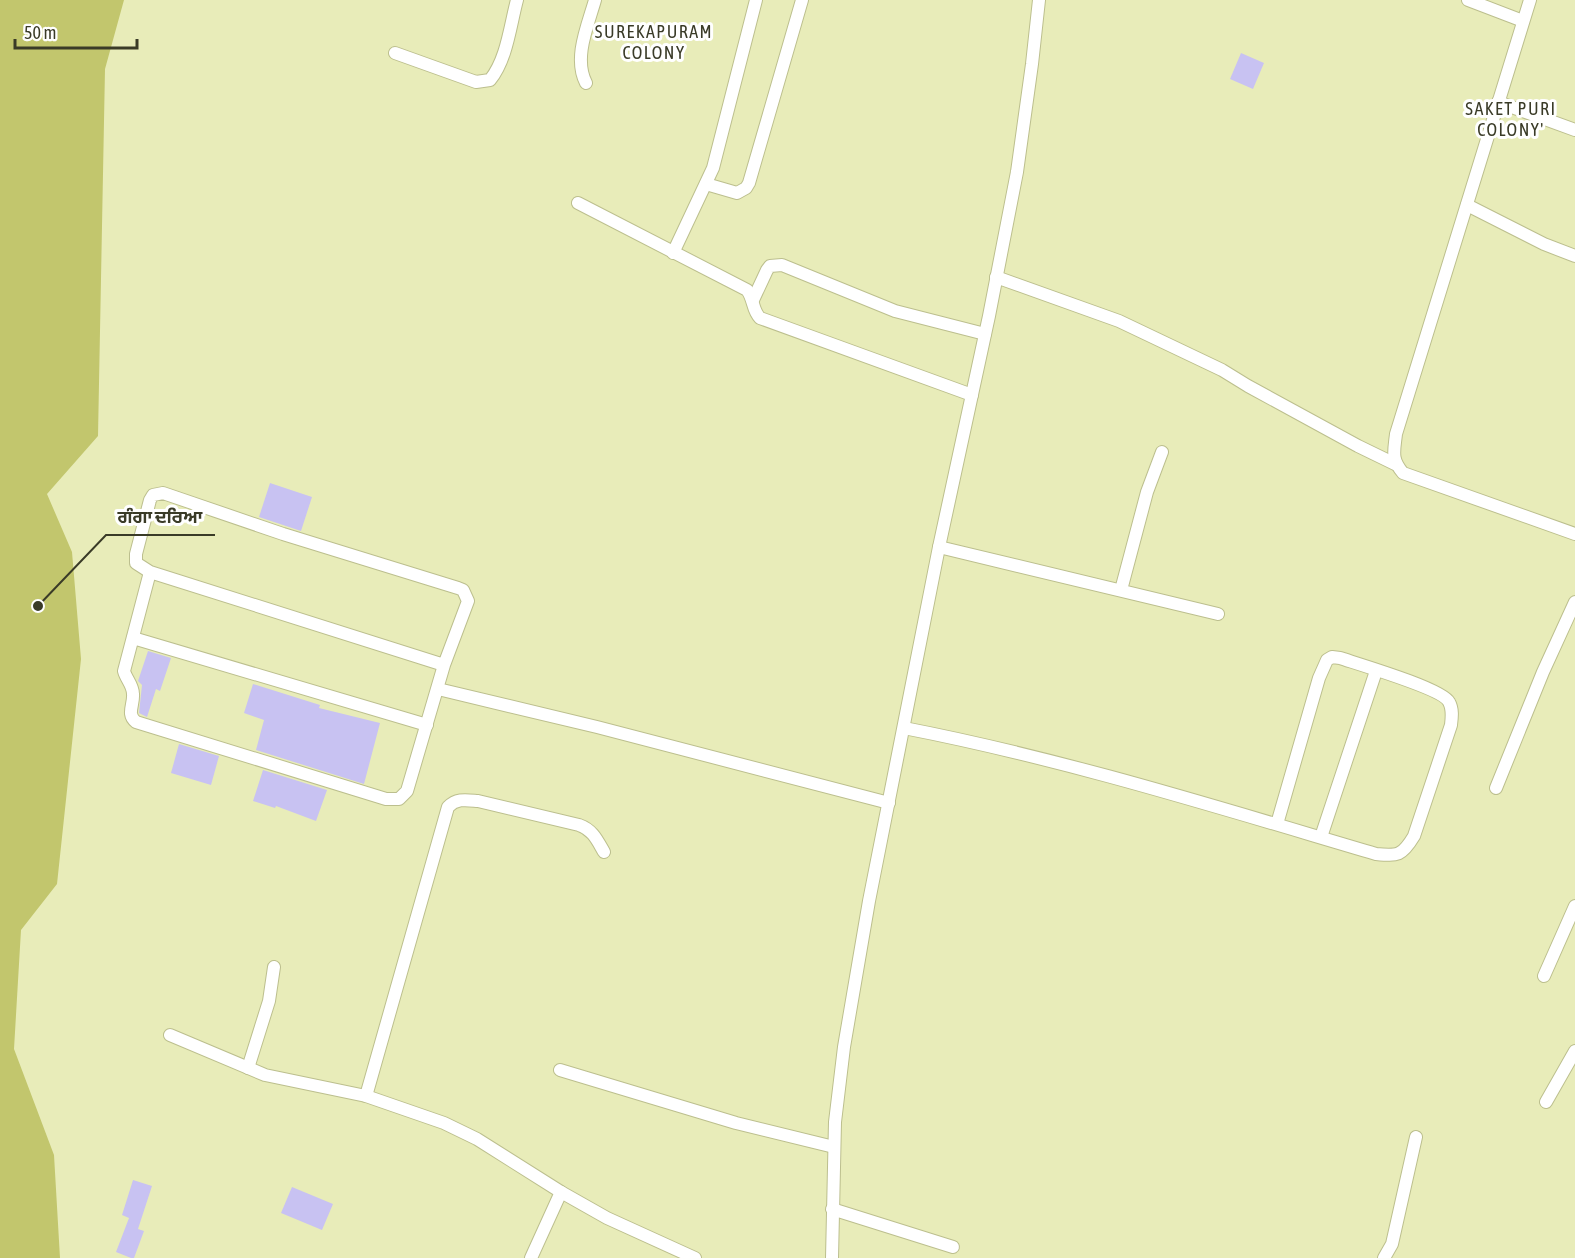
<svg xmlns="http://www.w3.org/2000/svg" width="1575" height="1258" viewBox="0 0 1575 1258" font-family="'Asap Condensed','Noto Sans Gurmukhi',sans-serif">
<rect width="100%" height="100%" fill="#e8ecb9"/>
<polygon fill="#c2c66d" points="0,0 124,0 105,69 98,436 47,494 72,552 81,659 57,884 21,930 14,1049 54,1155 60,1258 0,1258"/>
<g fill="#c8c2f2">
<polygon points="1241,53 1264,63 1253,89 1230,79"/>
<polygon points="270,483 312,497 301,531 259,517"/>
<polygon points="148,651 171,658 160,691 156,689 147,717 139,713 142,685 138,681"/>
<polygon points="253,684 320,705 319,708 380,723 364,784 256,750 264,720 244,713"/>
<polygon points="179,744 219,756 211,785 171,773"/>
<polygon points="263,770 327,790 316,821 276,806 275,808 253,801"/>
<polygon points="133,1180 152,1186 138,1229 144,1231 134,1258 131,1258 116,1252 129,1218 122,1215"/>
<polygon points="292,1187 333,1204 322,1230 281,1213"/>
</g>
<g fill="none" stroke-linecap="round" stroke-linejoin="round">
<defs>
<g id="street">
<polyline points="1468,0 1523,21"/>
<path d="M1530,0L1396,434C1394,452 1391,459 1403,473L1575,534"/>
<path d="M395,53L476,82L490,80C507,59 510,26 517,0"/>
<path d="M586,83C573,58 588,25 595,0"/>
<polyline points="1498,102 1575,130"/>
<polyline points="706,184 737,193 746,188 749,183 802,0"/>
<path d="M578,203L747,290C754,299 752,310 760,318L972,395"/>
<polyline points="1467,205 1544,244 1575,256"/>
<polyline points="673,253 713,168 756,0"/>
<polyline points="996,277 1119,321 1222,370 1248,386 1358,446 1395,464"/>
<polyline points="753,300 767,270 770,266 782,265 895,311 985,334"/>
<polyline points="939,547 1218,614"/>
<path d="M150,572L136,563V554L150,500L153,495L163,493L283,534L458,588L463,590L468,601L444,665L407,791L399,799H386L136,722C126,714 134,705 133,694C133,685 126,679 124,671L150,572L444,665"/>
<polyline points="1121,590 1147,492 1162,452"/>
<polyline points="133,638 427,725"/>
<polyline points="438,689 597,727 889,803"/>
<path d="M904,728C1064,759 1220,808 1376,854C1398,856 1402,856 1414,836L1451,725C1452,717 1453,709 1449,702C1443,689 1358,664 1340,658L1332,657L1327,660L1319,678L1277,824"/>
<polyline points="1496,788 1543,672 1575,602"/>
<polyline points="1321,837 1376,671"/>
<polyline points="1544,976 1575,906"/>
<polyline points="170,1035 265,1075 366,1096 444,1123 477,1139 561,1192 607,1218 695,1258"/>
<polyline points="248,1068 269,1001 274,967"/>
<polyline points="560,1070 736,1123 834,1147"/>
<path d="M366,1096L448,807C457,798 466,800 478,801L579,825C593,830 597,840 604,852"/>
<polyline points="1546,1102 1575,1051"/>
<polyline points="832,1209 953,1247"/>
<polyline points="531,1258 561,1192"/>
<polyline points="832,1258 835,1122 844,1047 869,901 939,547 989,316 1017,172 1032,64 1039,0"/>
<polyline points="1384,1258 1392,1244 1416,1137"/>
</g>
</defs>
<use href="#street" stroke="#bcbf8e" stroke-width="14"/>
<use href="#street" stroke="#fff" stroke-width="12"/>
</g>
<g text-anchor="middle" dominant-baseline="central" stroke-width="6" stroke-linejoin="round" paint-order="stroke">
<g font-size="18" letter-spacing="1.5" fill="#3a3b27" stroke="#fff">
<text x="654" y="31">SUREKAPURAM<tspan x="654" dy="21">COLONY</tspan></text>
<text x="1511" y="108">SAKET PURI<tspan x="1511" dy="21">COLONY'</tspan></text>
</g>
</g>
<path fill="none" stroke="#3a3b27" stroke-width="2" d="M38 606L106 535H215"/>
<circle fill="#3a3b27" stroke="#fff" stroke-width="2" cx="38" cy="606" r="6"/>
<g font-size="18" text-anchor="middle" font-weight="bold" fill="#3a3b27" stroke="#fff" stroke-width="6" stroke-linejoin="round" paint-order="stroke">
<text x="160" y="523">ਗੰਗਾ ਦਰਿਆ</text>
</g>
<path d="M15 39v9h122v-9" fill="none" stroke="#3a3b27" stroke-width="3"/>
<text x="24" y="39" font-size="18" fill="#3a3b27" stroke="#ffffff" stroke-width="4.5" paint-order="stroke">50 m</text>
</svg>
